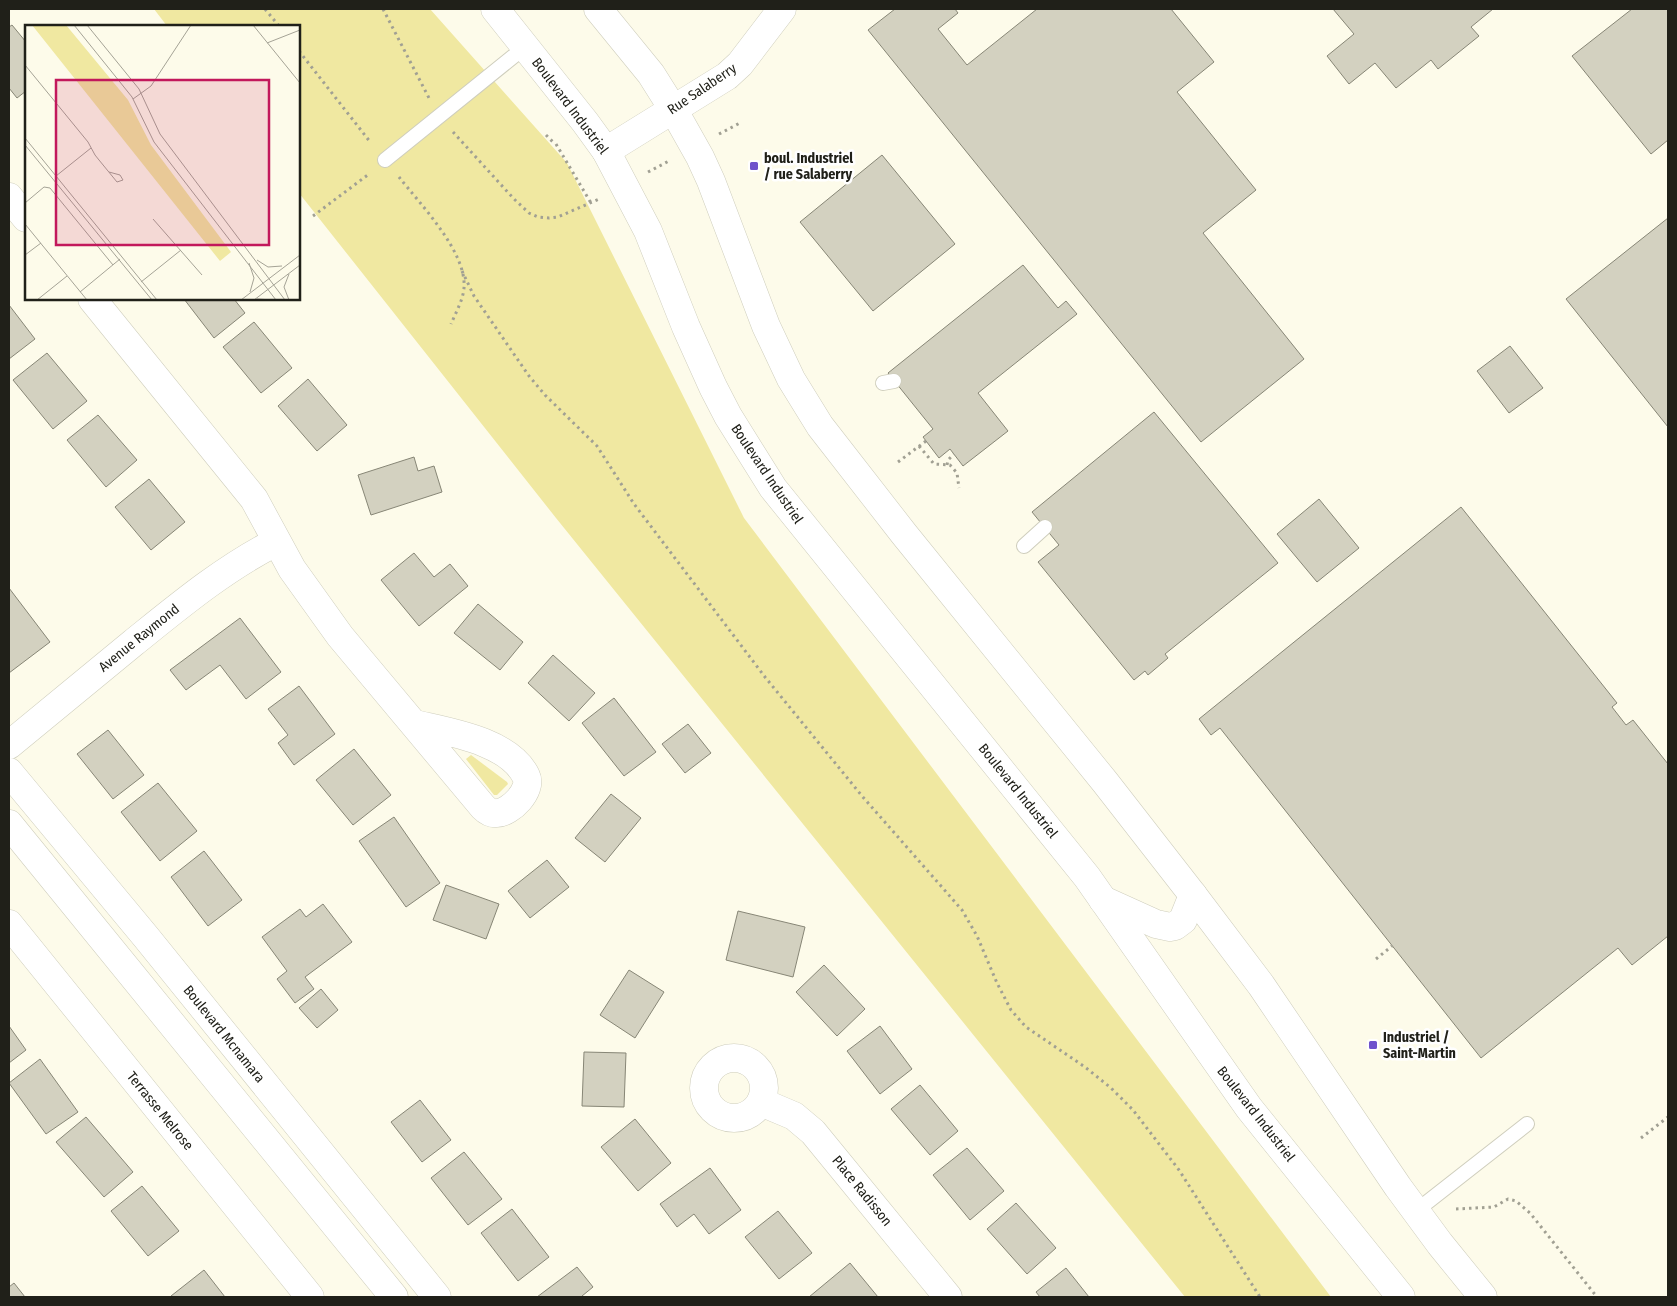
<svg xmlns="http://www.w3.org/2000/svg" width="1677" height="1306" viewBox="0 0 1677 1306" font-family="'Fira Sans Condensed',sans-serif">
<rect width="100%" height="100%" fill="#fdfbea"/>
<g fill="#f0e8a1">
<polygon points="154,9 430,9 567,163 744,518 1331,1297 1185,1297 556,518 299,193 299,26 167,26"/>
<polygon points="471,755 507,782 508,784 497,795 494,795 466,759"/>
</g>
<g fill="#d3d1c0" stroke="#878676">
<polygon points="895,9 955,9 958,13 938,29 967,65 1037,9 1171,9 1214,62 1177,92 1256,190 1203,233 1304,359 1201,442 868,30"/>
<polygon points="1333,9 1493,9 1471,27 1479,36 1438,69 1431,60 1396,88 1375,63 1349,84 1327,56 1354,34"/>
<polygon points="1632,9 1668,9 1668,140 1651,154 1572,56"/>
<polygon points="12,25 26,42 26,91 17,98 9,88 9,27"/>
<polygon points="882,155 955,244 873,311 800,222"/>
<polygon points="1668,218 1668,427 1566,299"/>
<polygon points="1023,265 1058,308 1066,301 1077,314 978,393 1008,431 963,466 950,449 939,458 923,437 933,429 888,373"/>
<polygon points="184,299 234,299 245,313 214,338"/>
<polygon points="9,305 35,339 9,359"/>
<polygon points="254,322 292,368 261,393 223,347"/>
<polygon points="1510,346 1543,388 1509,413 1477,371"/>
<polygon points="47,353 87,401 53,429 13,380"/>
<polygon points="308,379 347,425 317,451 278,406"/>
<polygon points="1154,412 1278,563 1165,654 1168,658 1148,675 1145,671 1134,680 1038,562 1059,545 1032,512"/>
<polygon points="98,415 137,460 106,487 67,440"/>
<polygon points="414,457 418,471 434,466 442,492 371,515 358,475"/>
<polygon points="149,479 185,522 151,550 115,507"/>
<polygon points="1319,499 1359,548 1317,582 1277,534"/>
<polygon points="1461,507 1617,703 1612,707 1626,725 1633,720 1668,764 1668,936 1632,965 1618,948 1481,1058 1220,728 1211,735 1199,719"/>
<polygon points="414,553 434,577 450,564 468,586 419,626 381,580"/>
<polygon points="9,588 50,642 9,673"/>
<polygon points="478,604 523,642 500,670 454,633"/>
<polygon points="240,618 281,672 246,699 220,665 186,690 170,670"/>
<polygon points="553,655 595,693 569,721 528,683"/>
<polygon points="299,686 335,734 294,765 278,743 288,735 268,709"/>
<polygon points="614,698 656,752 624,776 582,723"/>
<polygon points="688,724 711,753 685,773 662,744"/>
<polygon points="108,730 144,775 113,799 77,754"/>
<polygon points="354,749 391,795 353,825 316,780"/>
<polygon points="158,783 197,831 160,861 121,812"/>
<polygon points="611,794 641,818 605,862 575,838"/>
<polygon points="394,817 440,883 406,907 359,841"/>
<polygon points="204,851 242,900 208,926 171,877"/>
<polygon points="547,860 569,887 530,918 508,891"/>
<polygon points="446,885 499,904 486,939 433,920"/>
<polygon points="323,904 352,942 305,977 314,989 295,1003 277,979 287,971 262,937 300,909 306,917"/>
<polygon points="738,911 805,927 793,977 726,960"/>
<polygon points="824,965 865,1009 837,1036 796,992"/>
<polygon points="629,970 664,992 635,1038 600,1015"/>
<polygon points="321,989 338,1010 317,1028 299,1008"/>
<polygon points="9,1026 26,1050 9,1063"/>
<polygon points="880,1026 912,1069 880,1094 847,1051"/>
<polygon points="584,1052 626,1053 624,1107 582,1106"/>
<polygon points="40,1059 78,1112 46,1134 9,1083"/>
<polygon points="920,1085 958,1131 930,1155 891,1109"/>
<polygon points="420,1100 451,1140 422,1162 391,1122"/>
<polygon points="86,1117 133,1172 104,1197 56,1142"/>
<polygon points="635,1119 671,1163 638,1191 601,1147"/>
<polygon points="967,1148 1004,1191 970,1220 933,1175"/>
<polygon points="464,1152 502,1199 468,1225 431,1178"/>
<polygon points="710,1168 741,1210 709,1234 694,1214 677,1227 660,1204"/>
<polygon points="142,1186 179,1231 148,1256 111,1211"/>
<polygon points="1016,1203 1056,1248 1027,1274 987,1229"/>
<polygon points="512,1209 549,1257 518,1281 481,1233"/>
<polygon points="778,1211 812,1253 779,1279 745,1237"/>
<polygon points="850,1263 878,1297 809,1297"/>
<polygon points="577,1267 593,1287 582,1296 583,1297 537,1297"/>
<polygon points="1066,1268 1089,1297 1040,1297 1036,1292"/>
<polygon points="204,1270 225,1297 171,1297 171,1296"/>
<polygon points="14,1283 25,1297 9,1297 9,1287"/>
</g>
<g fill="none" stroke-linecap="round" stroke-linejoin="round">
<defs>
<g id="service">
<polyline points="385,160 525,47"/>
<polyline points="883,383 894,381"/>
<polyline points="1024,546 1045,527"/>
<polyline points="1416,1211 1527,1124"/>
</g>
<g id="minor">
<polyline points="606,151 727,76 740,64 782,9"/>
<polyline points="9,197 26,218"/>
<path d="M92,299L254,499L292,569L340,636L483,807C487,811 491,814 497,813C510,813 533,790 526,776C509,741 449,732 415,724"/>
<path d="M9,745C50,711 92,677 133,643C179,606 223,569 276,542"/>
<polyline points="9,772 146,937 437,1297"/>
<polyline points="9,824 394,1297"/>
<polyline points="9,924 310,1297"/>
<circle cx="734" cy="1088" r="30"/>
<polyline points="761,1102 794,1116 813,1132 948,1297"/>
</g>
<g id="tertiary">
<polyline points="495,9 585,122 606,151 648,231 686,327 713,387 728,416 773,488 1087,877 1249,1108 1401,1297"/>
<polyline points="598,9 651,74 673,109 700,157 711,181 766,326 791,379 820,426 904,534 1105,782 1193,895 1261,985 1398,1187 1440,1244 1483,1297"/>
<polyline points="1103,900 1156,924 1170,927 1175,926 1183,920 1193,895"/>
</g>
</defs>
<use href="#service" stroke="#cfcebd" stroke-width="16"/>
<use href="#minor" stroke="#cfcebd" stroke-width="29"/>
<use href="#tertiary" stroke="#cfcebd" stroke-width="29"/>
<g stroke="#a1a093" stroke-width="3" stroke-dasharray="2.5 4" stroke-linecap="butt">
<polyline points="265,9 279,26"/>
<polyline points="383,9 429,98"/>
<polyline points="299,51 371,143"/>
<polyline points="453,132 514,199 529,213 538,217 549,218 558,217 599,199"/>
<polyline points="719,134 740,123"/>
<polyline points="546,135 555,144"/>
<polyline points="556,144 591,203"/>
<polyline points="648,172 669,161"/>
<path d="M399,177C420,204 467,252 464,288C463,300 456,312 451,324"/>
<polyline points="313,216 369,174"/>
<polyline points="462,271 474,296 529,376 545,395 597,446 634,504 765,677 862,796 962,910 977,936 997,983 1011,1010 1026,1027 1085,1067 1111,1088 1133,1110 1179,1170 1260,1297"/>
<polyline points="919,446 934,464 950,465 957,473 959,488"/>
<polyline points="898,462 926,441"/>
<polyline points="947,465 948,460 954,454"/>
<polyline points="1376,959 1392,946"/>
<polyline points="1641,1138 1668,1117"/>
<polyline points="1456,1209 1494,1207 1508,1199 1516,1201 1530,1213 1597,1297"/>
</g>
<use href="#service" stroke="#fff" stroke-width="14"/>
<use href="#minor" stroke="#fff" stroke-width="28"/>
<use href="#tertiary" stroke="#fff" stroke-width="28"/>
</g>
<g fill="#6e52cc" stroke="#fff" stroke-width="2">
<rect x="749" y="161" width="10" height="10" rx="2.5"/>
<rect x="1368" y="1040" width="10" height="10" rx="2.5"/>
</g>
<g text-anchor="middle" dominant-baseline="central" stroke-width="5" stroke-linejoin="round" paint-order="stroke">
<g font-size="14" fill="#202019" stroke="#fff">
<text transform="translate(702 89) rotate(-34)">Rue Salaberry</text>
<text transform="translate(570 106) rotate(53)">Boulevard Industriel</text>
<text transform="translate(767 474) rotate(56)">Boulevard Industriel</text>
<text transform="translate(139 638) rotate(-39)">Avenue Raymond</text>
<text transform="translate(1018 791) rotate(51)">Boulevard Industriel</text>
<text transform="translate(224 1034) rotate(51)">Boulevard Mcnamara</text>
<text transform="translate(160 1111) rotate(51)">Terrasse Melrose</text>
<text transform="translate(1256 1114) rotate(52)">Boulevard Industriel</text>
<text transform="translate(862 1191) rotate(51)">Place Radisson</text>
</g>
<g font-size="14" font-weight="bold" fill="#202019" stroke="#fff" text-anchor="start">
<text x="764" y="158">boul. Industriel<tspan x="764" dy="16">/ rue Salaberry</tspan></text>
<text x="1383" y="1037">Industriel /<tspan x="1383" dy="16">Saint-Martin</tspan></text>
</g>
</g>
<g transform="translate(25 25)">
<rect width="275" height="275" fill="#fdfbea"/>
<path d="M7,0H41L103,75L126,120L206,227L195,236Z" fill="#f0e8a1"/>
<path fill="none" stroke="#a5a396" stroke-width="1" d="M49,0L107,72L129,117L251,275M62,0L114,64L135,109L260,275M228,0L275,58M242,18L275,5M0,40L63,117L70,130L74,135L92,157L98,155L95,150L84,147M108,74L126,61L166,0M0,113L132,275M0,120L127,275M31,151L66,123M0,178L19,162L25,163L88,240M128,194L177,250M0,199L62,275M0,230L16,218M232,235L243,242L257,241M224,238L229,253L225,267M116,257L156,225M55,267L95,234M232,274L248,275M12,275L42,251M216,275L275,230M229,275L275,240M264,275L259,262L264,249"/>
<path fill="#c2185b" fill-opacity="0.15" stroke="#c2185b" stroke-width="2.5" d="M31,55H244V220H31Z"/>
<rect width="275" height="275" fill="none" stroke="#202019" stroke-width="2.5"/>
</g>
<rect width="1677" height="1306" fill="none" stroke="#202019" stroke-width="20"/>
</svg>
